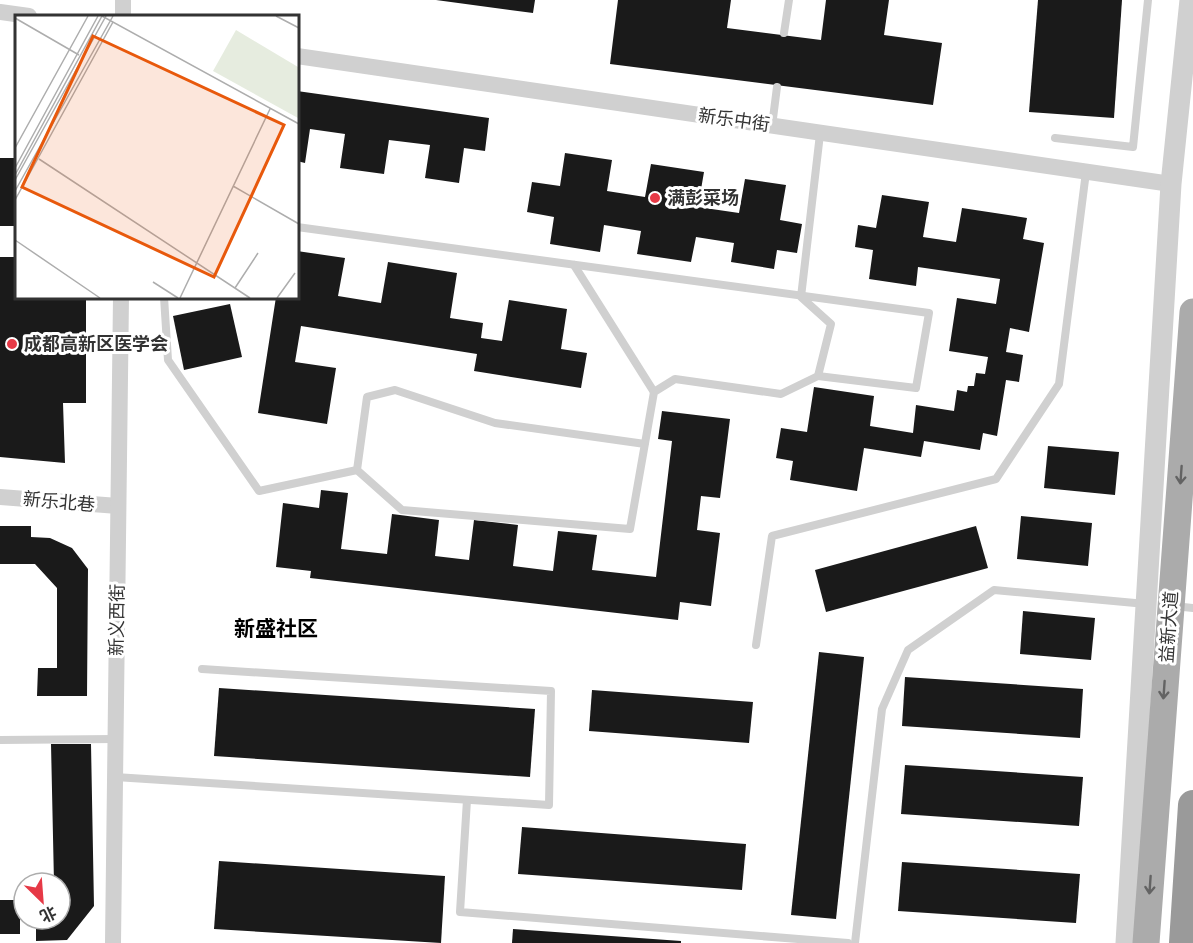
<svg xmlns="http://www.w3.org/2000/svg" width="1193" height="943" viewBox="0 0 1193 943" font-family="Montserrat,'Noto Sans SC',sans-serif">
<rect width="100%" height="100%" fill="#fff"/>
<g fill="#1a1a1a">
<polygon points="436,0 535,0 533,13"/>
<polygon points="618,0 731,0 727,28 821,40 826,0 889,0 884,35 942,43 933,105 610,64"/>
<polygon points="1038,0 1122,0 1114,118 1029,112"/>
<polygon points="297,91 489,118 485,151 464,148 459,183 425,178 430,145 389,140 384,174 340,168 345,134 310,129 305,163 297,161"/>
<polygon points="565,153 612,160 607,191 645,197 651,164 704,172 698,207 739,213 745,179 786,185 780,220 802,224 797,253 777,250 774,269 731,262 734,243 696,237 691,262 637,254 641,231 604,225 600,252 550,244 554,217 527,212 532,182 560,186"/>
<rect x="0" y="158" width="16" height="68"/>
<polygon points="882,195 929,202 923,237 956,242 962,208 1027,218 1023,239 1044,243 1029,332 1010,328 1006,352 1023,355 1019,382 1006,380 997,436 983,433 980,450 924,441 921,457 864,448 857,491 790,480 793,461 776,458 781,428 807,432 814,387 874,396 870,426 913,433 916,405 954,411 957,390 967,392 968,386 974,386 976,373 985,374 988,357 949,351 957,298 996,304 1000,279 918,267 916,286 869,279 873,250 855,247 858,225 876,228"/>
<polygon points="297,251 345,258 338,296 381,303 388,262 457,273 450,318 483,323 481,338 502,341 509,300 567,309 561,349 587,353 581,388 474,371 477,354 301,326 295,362 336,368 327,424 258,413 276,297 297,297"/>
<polygon points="0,257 16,257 16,297 86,297 86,403 63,403 65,463 0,457"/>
<polygon points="230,304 242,357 184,370 173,316"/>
<polygon points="662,411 730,419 720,498 701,496 697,530 720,533 711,606 680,602 678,620 310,578 311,571 276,567 283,503 319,508 321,490 348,493 341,549 387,554 392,514 439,520 435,556 469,560 474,520 518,525 513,566 553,571 558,531 597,535 592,570 656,577 672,441 658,439"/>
<polygon points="1048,446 1119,452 1115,495 1044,488"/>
<polygon points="1021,516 1092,523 1088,566 1017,559"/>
<polygon points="0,526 31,526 31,537 50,538 72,548 88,569 87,696 37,696 38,668 57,668 57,588 35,564 0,564"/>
<polygon points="976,526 988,568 826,612 815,570"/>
<polygon points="1023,611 1095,618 1091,660 1020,654"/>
<polygon points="819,652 864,657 836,919 791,915"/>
<polygon points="905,677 1083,689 1080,738 902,726"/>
<polygon points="219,688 535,709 530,777 214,756"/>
<polygon points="592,690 753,702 749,743 589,731"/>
<polygon points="51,744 91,744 94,906 67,940 36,941 36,919 60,919 60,883 54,883"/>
<polygon points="905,765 1083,777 1079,826 901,814"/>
<polygon points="522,827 746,844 742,890 518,874"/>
<polygon points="219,861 445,876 441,943 214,929"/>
<polygon points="902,862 1080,874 1076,923 898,911"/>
<rect x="0" y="900" width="20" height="34"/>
<polygon points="513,929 681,941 681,943 512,943"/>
</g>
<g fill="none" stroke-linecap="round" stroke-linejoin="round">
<g stroke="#d0d0d0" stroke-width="8">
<polyline points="784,33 789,0"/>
<polyline points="772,126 777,87"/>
<polyline points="1055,138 1133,147 1148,0"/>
<polyline points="297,227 929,313 916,388 818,376"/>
<polyline points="574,265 654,392"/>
<polyline points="164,297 168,360 259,491 357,470"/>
<polyline points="645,444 495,423 395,390 367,397 357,470 402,510 630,529 654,392 675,379 781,394 818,376 831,324 801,297 820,134"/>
<polyline points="1174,606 1193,608"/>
<polyline points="756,645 772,536 996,479 1059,384 1086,172"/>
<polyline points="0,740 115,739"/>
<polyline points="115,777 549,805 551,691 202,669"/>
<polyline points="467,800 460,912 848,943"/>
<polyline points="855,943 882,709 908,650 994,590 1146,604"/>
</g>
<g stroke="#d0d0d0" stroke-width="16">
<polyline points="123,0 123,16"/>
<polyline points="0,12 29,16"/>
<polyline points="297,56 1171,184"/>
<polyline points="0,497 118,506"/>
<polyline points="113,943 121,297"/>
</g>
<polyline stroke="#d0d0d0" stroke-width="21" points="1126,943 1171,184 1190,0"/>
<polyline stroke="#9a9a9a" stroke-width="30" points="1184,943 1193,805"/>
<polyline stroke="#ababab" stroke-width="27" points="1146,943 1193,312"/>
</g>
<defs><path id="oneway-shaft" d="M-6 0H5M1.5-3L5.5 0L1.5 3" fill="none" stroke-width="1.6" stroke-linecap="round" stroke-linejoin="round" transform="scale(1.5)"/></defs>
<g stroke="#636363">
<use href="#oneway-shaft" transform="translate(1181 475) rotate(94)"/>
<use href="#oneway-shaft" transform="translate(1164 690) rotate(94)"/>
<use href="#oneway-shaft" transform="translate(1150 885) rotate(94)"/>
</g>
<g fill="#e63946" stroke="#fff" stroke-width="2">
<circle cx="655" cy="198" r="6"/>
<circle cx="12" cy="344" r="6"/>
</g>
<g text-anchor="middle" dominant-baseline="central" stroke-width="6" stroke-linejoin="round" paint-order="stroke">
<g font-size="18" fill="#333" stroke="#fff">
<text transform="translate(734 120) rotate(8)">新乐中街</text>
<text transform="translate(59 502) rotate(5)">新乐北巷</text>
<text transform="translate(117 620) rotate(-89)">新义西街</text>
<text transform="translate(1169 627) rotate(-86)">益新大道</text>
</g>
<g font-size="18" font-weight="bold" fill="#333" stroke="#fff" text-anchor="start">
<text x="667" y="198">满彭菜场</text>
<text x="24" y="344">成都高新区医学会</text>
</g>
<g font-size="21" font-weight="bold" fill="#000" stroke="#fff">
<text x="276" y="628">新盛社区</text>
</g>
</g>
<g transform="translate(15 15)">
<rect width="284" height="284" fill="#fff"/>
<path d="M221,15L283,52V103L198,56Z" fill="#e6ecdf"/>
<path fill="none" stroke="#adadad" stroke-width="1.5" d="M261,1L284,13M0,3L64,40M0,133L73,1M24,144L235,283M0,153L83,1M0,160L87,1L284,109M0,165L91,1M218,171L284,209M0,176L98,1M0,185L98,7M0,225L85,283M138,267L163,283M220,273L243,238M165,283L255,94M262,283L280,258"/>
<path fill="#e8590c" fill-opacity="0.15" stroke="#e8590c" stroke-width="3" d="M78,21L269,110L199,262L7,172Z"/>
<rect width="284" height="284" fill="none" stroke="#333" stroke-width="3"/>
</g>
<g transform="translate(42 901) rotate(155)"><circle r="28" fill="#ffffff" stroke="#adadad" stroke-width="1.5"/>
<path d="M0-4.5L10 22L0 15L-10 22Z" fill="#e63946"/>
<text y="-9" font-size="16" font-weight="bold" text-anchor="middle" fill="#333333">北</text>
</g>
</svg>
